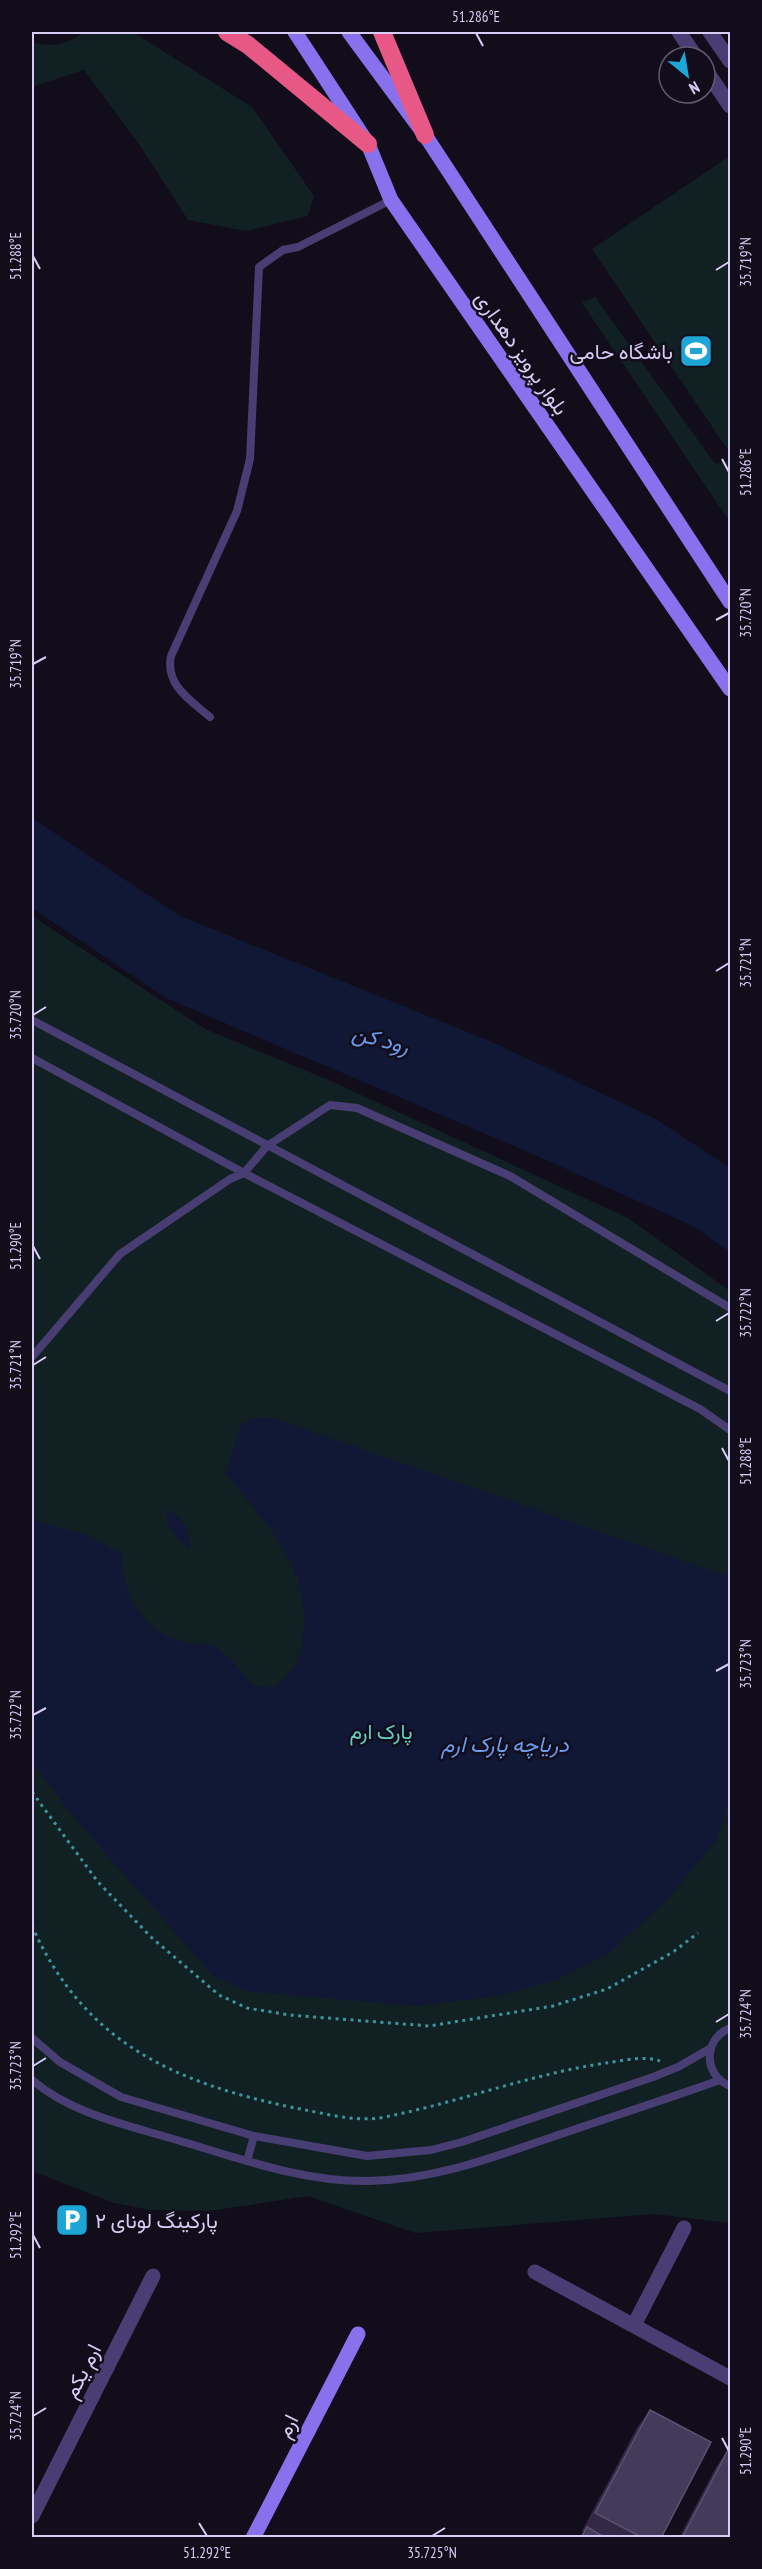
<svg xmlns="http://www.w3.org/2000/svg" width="762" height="2569" viewBox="0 0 762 2569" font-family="'PT Sans Narrow',Vazirmatn,sans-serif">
<rect width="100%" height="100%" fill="#110d1a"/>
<g fill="#112123">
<path d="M85,32H133L252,107L314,196L308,216L246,231L188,220L139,144L84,70L32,87V42C53,48 67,44 85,32Z"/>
<polygon points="727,158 730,164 730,453 592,249"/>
<polygon points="595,297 715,464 730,460 730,522 582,303"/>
<polygon points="32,916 205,1029 331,1081 628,1218 730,1291 730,2223 654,2214 415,2233 308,2196 209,2211 151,2210 114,2203 32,2171"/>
</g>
<g fill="#101836">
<polygon points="32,818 180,916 490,1041 656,1119 730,1168 730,1252 693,1226 535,1155 166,998 32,908"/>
<path d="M272,1418L730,1577V1801L717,1839L668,1899L608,1954L557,1980L498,1996L416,2006L245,1991L213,1976L67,1809L32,1761V1520L88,1535L121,1554C124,1597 142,1633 188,1643C196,1645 209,1643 216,1647C226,1652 246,1677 255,1686L275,1687C281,1681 290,1674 294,1667C301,1655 303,1640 304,1626C306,1561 263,1521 226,1473L240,1426C249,1417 261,1418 272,1418Z"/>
<path d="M167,1509C182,1517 190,1531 190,1548C176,1538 166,1527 167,1509Z"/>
</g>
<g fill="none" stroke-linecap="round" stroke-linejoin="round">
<g stroke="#3c949e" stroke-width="3" stroke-dasharray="3 4.5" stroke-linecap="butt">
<polyline points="32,1792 98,1882 152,1938 219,1995 247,2008 289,2015 429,2026 553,2006 607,1989 673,1952 698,1933"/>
<path d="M32,1926C84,2043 175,2083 295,2108C324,2113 356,2123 385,2117C460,2102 531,2074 606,2063C622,2061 644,2055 660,2061"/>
</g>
<g stroke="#493e73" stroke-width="8">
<path d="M210,717C190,700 165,685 171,656L237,511L250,459L259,267L283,250L298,247L391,200"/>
<polyline points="32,1020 730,1391"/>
<polyline points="32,1058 244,1173 700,1409 730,1430"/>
<polyline points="32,1357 120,1254 230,1179 244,1173 267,1146 330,1105 357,1108 510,1176 730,1308"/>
<path d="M730,2028C703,2039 703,2075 730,2086"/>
<polyline points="32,2038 60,2062 121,2097 254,2136 367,2156 431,2150 462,2142 653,2077 678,2067 711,2048"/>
<path d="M32,2080C72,2114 127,2125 177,2140C238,2158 303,2182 368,2181C436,2180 497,2156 561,2134C614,2116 667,2099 720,2080"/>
<polyline points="247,2161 254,2136"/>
</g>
<g stroke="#493e73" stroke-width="15">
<polyline points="679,32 696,57"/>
<polyline points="710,32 730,61"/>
<polyline points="705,69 730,106"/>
<polyline points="535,2272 730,2378"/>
<polyline points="634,2325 684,2228"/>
<polyline points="32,2516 153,2276"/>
</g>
<g stroke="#8771ec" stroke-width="15">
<polyline points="295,32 368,144 391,200 730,689"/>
<polyline points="349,32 425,135 730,602"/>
<polyline points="253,2538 358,2334"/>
</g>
<g stroke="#e85886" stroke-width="18">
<polyline points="227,32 248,45 368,144"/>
<polyline points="382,32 425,135"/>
</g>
</g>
<g fill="#332846">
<polygon points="650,2410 661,2538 579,2538 583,2532 582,2531 637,2428"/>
<polygon points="728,2450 730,2538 679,2538 715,2469"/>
</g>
<g fill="#443a59" stroke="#5c5172" stroke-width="1.5">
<polygon points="650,2410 711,2442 661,2538 643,2538 595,2513"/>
<polygon points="728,2450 730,2452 730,2538 682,2538"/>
<polygon points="587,2527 606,2538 581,2538"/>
</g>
<path fill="none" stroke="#d9cdf8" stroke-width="2" d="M476,33L483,46M33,256L40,269M716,270L729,262M722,459L729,472M716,620L729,613M33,664L46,657M716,971L729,963M33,1015L46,1007M33,1246L40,1259M716,1321L729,1313M33,1365L46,1357M722,1448L729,1461M716,1671L729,1664M33,1715L46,1708M716,2022L729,2014M33,2066L46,2058M33,2235L40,2248M33,2416L46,2408M722,2438L729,2451M199,2523L207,2536M432,2536L445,2528"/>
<defs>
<symbol id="stadium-square" viewBox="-11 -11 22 22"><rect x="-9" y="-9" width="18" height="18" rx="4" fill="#1da5d5" stroke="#110d1a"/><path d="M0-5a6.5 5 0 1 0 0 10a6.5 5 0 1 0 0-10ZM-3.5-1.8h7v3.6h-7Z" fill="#fff"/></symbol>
<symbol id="parking-square" viewBox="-11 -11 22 22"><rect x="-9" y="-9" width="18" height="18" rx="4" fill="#1da5d5" stroke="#110d1a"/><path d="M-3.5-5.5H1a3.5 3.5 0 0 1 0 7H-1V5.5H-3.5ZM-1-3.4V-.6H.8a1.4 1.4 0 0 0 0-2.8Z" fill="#fff"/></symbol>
</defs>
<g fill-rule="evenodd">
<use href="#stadium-square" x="677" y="332" width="38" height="38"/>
<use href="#parking-square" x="53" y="2201" width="38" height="38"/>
</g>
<g text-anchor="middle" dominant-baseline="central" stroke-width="5" stroke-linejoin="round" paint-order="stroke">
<g font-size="21" fill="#d9cdf8" stroke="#110d1a" text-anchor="end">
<text x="673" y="351">باشگاه حامی</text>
<text x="95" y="2220" text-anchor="start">پارکینگ لونای ۲</text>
</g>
<g font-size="21" fill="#d9cdf8" stroke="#110d1a">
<text transform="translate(522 353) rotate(55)">بلوار پرویز دهداری</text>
<text transform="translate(82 2371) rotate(-63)">ارم یکم</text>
<text transform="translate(287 2426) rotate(-63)">ارم</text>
</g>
<g font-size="21" fill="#64cdc4" stroke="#110d1a">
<text x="381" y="1731">پارک ارم</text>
</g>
<g font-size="22" font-style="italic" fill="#699aeb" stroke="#110d1a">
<text transform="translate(381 1039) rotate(15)">رود کن</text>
<text x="505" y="1744">دریاچه پارک ارم</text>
</g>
</g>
<rect width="762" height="2569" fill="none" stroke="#110d1a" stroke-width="66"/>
<g transform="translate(687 75) rotate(150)"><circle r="28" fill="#110d1a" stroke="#615a73" stroke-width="1.5"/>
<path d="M0-4.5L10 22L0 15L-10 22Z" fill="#1da5d5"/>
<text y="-9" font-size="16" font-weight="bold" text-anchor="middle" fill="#d9cdf8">N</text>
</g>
<rect x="33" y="33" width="696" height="2503" fill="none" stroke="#d9cdf8" stroke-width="2"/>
<g font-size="15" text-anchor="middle" fill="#d9cdf8">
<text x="476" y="22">51.286°E</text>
<text transform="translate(16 256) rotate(-90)" y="5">51.288°E</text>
<text transform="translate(746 262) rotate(-90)" y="5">35.719°N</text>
<text transform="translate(746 472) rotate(-90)" y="5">51.286°E</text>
<text transform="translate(746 613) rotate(-90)" y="5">35.720°N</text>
<text transform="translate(16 664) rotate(-90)" y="5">35.719°N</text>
<text transform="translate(746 963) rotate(-90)" y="5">35.721°N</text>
<text transform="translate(16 1015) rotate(-90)" y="5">35.720°N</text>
<text transform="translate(16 1246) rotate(-90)" y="5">51.290°E</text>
<text transform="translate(746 1313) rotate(-90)" y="5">35.722°N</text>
<text transform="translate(16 1365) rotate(-90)" y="5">35.721°N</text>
<text transform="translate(746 1461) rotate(-90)" y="5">51.288°E</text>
<text transform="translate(746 1664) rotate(-90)" y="5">35.723°N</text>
<text transform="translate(16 1715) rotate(-90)" y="5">35.722°N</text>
<text transform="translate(746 2014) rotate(-90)" y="5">35.724°N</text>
<text transform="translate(16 2066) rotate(-90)" y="5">35.723°N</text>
<text transform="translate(16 2235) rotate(-90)" y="5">51.292°E</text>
<text transform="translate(16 2416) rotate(-90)" y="5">35.724°N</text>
<text transform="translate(746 2451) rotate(-90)" y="5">51.290°E</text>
<text x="207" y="2558">51.292°E</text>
<text x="432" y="2558">35.725°N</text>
</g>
</svg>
